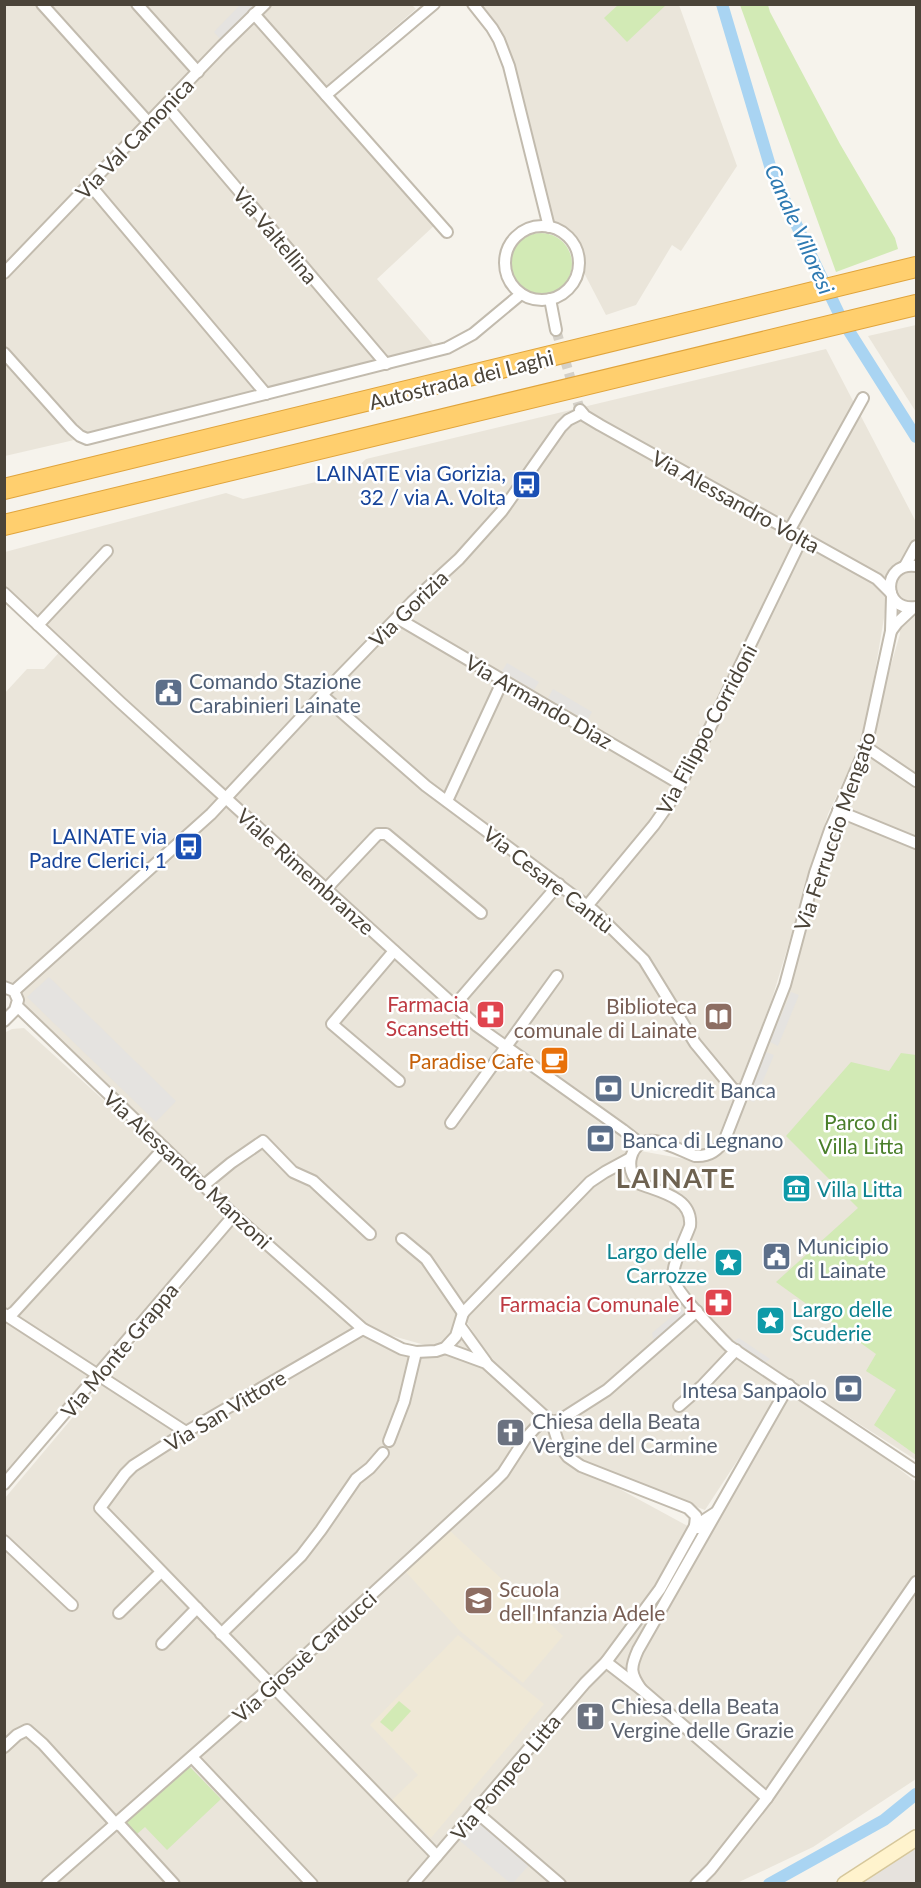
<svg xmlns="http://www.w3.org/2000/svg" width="921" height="1888" viewBox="0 0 921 1888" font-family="Lato,sans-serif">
<rect width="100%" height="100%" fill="#f6f3ec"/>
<g fill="#eae5da">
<polygon points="4,5 412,5 416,9 318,93 437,223 377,279 442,355 5,456"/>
<polygon points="480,5 679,5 737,166 681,251 672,245 636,305 606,315 581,267 581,252 575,241 566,231 556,225 545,208 513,67"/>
<polygon points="916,325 916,412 868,336"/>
<polygon points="826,349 916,522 916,538 900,563 887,600 864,737 828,814 771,1002 719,1135 711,1145 699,1152 647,1135 631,1143 627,1157 591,1178 460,1314 449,1346 461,1317 489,1364 531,1407 581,1468 706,1536 791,1385 916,1482 916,1779 813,1847 737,1883 5,1883 5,1498 236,1223 363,1331 413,1345 432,1347 364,1328 233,1212 5,989 4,694 27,669 44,669 65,646 5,590 5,552 226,493 243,499 350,474 366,459"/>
<polygon points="916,554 916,1460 790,1380 705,1510 582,1465 569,1456 552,1421 492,1363 462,1314 592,1183 635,1150 696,1161 706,1161 718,1155 729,1140 791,987 814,881 840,820 868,744 900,634 894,590 896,581 911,564"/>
<polygon points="24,1028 229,1214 5,1473 4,1033 12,1029"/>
</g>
<polygon fill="#e6e2dd" points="916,1847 916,1883 858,1883"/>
<g fill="#efe8d6">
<polygon points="448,1529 563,1636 523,1683 459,1630 404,1570"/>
<polygon points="458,1635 544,1704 431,1838 392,1800 418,1775 370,1725"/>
</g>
<g fill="#d2eab5">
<polygon points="619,4 666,4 666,5 627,42 604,18"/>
<polygon points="740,5 768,5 770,12 840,144 895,238 898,249 836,272"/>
<circle cx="541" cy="264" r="31"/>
<polygon points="901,1053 916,1055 916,1455 874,1425 896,1390 866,1371 876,1354 776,1282 858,1208 786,1136 851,1062 889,1071"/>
<polygon points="399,1701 411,1711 392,1732 380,1722"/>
<polygon points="189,1766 221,1799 167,1850 145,1827 137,1834 126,1822"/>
</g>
<g fill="#e5e3e0">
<polygon points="240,5 254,5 220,39 214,32"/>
<polygon points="507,663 539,682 534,690 502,671"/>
<polygon points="553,689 592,712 587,721 548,698"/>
<polygon points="49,977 176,1101 156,1122 27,997"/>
<polygon points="791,992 799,995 778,1046 770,1042"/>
<polygon points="766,1052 774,1055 754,1102 746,1099"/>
<polygon points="682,1308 685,1316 654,1342 652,1333"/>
<polygon points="739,1338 770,1359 763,1364 731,1342"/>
<polygon points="478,1820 529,1865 513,1883 510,1883 460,1841"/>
</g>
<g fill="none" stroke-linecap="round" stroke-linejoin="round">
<g stroke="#a9d4f2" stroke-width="12">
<polyline points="722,4 773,176 842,320 916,437"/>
<polyline points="769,1884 884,1820 916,1794"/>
</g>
<polyline stroke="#d4d0c8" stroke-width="10" stroke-dasharray="10 5" stroke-linecap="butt" points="556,330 580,410"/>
<defs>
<g id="street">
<polyline points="42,4 149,123"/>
<polyline points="137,4 198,72"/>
<polyline points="473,4 492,28 499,40 509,66 549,227"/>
<polyline points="254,14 447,232"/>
<polyline points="326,95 434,4"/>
<polyline points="166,105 386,364"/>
<polyline points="90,185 266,394"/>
<circle cx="542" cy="263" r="37"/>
<polyline points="4,273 222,46 265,4"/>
<polyline points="550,299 556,330"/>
<polyline points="4,353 72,429 80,436 87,439 447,348 473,334 521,294"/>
<polyline points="580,410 585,416 600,425 877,579 891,593"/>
<polyline points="789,531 863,398"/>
<polyline points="905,566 916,546"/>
<path d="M916,566C882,561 881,612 916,607"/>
<polyline points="4,593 120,702 477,1026 623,1130 641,1144"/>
<path d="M892,597L891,631L866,747L830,830L815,873L785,985L725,1139C718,1151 709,1157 695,1156C682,1151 668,1143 655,1141C630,1138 622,1170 640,1184C661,1192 693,1198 690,1226C685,1240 673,1262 673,1276C673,1290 712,1328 723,1340L729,1346L916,1471"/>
<polyline points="397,618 680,784"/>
<polyline points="38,625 107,551"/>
<polyline points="891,631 897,623 913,608"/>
<polyline points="322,695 426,786 594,911 644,960 695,1043 733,1089 744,1092"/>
<polyline points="866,747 916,781"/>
<polyline points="447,801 503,680"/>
<polyline points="838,811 916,843"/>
<polyline points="326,889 374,838 378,834 386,834 481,913"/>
<polyline points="587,906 654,825 673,798 707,734 802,538"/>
<polyline points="394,951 332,1024 399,1081"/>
<polyline points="4,987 14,991 18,1000 15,1010 4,1021"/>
<polyline points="14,991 211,814 322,695 412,602 459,559 502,511 561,427 568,420 582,413"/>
<polyline points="17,1006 234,1215 363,1329 402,1349 416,1352 436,1351 445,1348 456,1336 463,1313"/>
<polyline points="454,1006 559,884"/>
<polyline points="451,1123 557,976"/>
<polyline points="203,1186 231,1163 263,1141 293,1172 313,1181 370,1234"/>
<polyline points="402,1239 426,1259 463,1313"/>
<polyline points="463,1313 590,1182 605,1172 629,1159"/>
<polyline points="4,1314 186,1432"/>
<polyline points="8,1316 14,1312 164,1148"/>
<polyline points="460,1326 486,1362"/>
<polyline points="363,1329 186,1432 133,1466 125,1474 100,1508 437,1856"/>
<polyline points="445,1348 486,1363 552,1423 559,1445 568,1457 581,1466 688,1508 696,1516 695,1526 698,1528"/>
<polyline points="679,1406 702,1386 736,1350"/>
<polyline points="389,1441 404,1402 416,1352"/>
<polyline points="4,1484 234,1215"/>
<polyline points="4,1541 72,1605"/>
<polyline points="119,1613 161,1572"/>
<polyline points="221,1634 301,1556 321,1530 356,1479 370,1468 383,1453"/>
<polyline points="162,1644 197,1608"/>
<polyline points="606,1662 641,1689 767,1798"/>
<path d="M641,1689C630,1673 630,1668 638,1650L789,1385"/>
<polyline points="4,1747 17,1735 27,1730 43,1744 115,1823 121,1826 174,1884"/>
<polyline points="192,1757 312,1884"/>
<polyline points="475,1811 560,1884"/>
<polyline points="47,1884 272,1686 495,1481 503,1473 525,1439 535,1428 540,1424 560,1420 607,1390 697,1311"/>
<polyline points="413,1884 585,1683 606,1662 660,1589 695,1526 715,1513"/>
<polyline points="696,1884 711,1869 767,1798 916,1582"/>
</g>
<polyline id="secondary" points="845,1884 916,1838"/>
<g id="highway">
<polyline points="4,489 916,267"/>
<polyline points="4,525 916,305"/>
</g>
</defs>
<use href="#street" stroke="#c2bbae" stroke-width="14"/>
<use href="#secondary" stroke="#d6c79b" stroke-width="18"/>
<use href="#highway" stroke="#e0a43c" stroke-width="22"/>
<use href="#street" stroke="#fff" stroke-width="10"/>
<use href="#secondary" stroke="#fff3cd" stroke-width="15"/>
<use href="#highway" stroke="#ffcf6e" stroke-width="20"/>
</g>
<defs>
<symbol id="bus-square" viewBox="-11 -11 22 22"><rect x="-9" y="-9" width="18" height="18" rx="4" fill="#1a4fb4" stroke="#fff"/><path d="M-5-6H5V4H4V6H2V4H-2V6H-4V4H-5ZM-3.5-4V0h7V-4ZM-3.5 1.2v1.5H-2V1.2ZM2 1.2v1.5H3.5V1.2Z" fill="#fff"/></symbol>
<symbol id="civic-square" viewBox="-11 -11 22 22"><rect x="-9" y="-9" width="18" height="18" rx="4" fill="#5c6f8a" stroke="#fff"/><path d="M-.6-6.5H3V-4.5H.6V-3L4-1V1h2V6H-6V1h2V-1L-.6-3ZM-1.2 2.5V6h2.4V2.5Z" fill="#fff"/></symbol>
<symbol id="pharmacy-square" viewBox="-11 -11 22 22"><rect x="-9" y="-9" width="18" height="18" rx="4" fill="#e0444e" stroke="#fff"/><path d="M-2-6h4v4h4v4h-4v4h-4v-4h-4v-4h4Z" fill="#fff"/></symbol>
<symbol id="library-square" viewBox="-11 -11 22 22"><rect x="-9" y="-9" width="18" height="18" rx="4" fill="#8d6e63" stroke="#fff"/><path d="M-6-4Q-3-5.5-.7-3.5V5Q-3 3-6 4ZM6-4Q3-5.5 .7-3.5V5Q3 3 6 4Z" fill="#fff"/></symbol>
<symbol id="cafe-square" viewBox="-11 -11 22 22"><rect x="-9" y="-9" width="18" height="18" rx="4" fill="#e8710a" stroke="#fff"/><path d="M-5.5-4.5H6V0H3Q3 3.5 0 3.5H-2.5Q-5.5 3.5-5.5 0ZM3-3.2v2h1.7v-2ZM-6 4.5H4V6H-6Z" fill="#fff"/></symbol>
<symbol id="bank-square" viewBox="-11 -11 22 22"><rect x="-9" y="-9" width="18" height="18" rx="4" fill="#5c6f8a" stroke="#fff"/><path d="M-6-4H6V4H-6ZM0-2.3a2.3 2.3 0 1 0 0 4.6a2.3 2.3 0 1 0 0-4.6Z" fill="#fff"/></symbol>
<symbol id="museum-square" viewBox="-11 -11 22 22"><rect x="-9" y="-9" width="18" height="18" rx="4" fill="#0f9aa8" stroke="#fff"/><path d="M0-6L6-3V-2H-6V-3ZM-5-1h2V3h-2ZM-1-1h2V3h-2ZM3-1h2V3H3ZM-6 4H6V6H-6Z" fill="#fff"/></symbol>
<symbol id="sight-square" viewBox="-11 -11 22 22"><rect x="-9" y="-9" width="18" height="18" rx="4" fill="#0f9aa8" stroke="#fff"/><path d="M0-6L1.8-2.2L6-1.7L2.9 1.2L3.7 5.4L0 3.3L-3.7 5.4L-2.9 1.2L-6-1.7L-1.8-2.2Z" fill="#fff"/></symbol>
<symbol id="church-square" viewBox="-11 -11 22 22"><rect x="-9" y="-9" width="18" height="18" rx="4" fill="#6b7280" stroke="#fff"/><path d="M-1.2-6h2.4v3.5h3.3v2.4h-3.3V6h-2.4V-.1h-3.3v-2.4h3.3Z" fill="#fff"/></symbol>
<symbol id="school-square" viewBox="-11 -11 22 22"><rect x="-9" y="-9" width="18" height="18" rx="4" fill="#8d6e63" stroke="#fff"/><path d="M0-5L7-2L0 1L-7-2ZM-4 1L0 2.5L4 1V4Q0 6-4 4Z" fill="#fff"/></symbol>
</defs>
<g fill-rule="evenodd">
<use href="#bus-square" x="510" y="468" width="33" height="33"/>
<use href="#civic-square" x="152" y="676" width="33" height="33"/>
<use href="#bus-square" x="172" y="830" width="33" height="33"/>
<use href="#pharmacy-square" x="474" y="998" width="33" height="33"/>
<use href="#library-square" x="702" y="1000" width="33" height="33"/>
<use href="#cafe-square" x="538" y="1044" width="33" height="33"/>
<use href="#bank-square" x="592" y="1072" width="33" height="33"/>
<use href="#bank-square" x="584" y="1122" width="33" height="33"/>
<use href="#museum-square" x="780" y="1172" width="33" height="33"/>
<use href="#civic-square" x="760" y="1240" width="33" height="33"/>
<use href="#sight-square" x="712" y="1246" width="33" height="33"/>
<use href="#pharmacy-square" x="702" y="1286" width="33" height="33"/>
<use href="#sight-square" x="754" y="1304" width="33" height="33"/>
<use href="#bank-square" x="832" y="1372" width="33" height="33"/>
<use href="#church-square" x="494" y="1416" width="33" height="33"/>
<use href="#school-square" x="462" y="1584" width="33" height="33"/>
<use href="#church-square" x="574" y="1700" width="33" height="33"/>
</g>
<g text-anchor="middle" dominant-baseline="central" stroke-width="5" stroke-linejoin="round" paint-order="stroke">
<g font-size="21" fill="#4b4439" stroke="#fff">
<text transform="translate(134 138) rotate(-46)">Via Val Camonica</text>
<text transform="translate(276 235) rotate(50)">Via Valtellina</text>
<text transform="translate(461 379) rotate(-14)">Autostrada dei Laghi</text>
<text transform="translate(736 501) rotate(29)">Via Alessandro Volta</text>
<text transform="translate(408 608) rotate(-44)">Via Gorizia</text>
<text transform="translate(539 701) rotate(30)">Via Armando Diaz</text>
<text transform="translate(706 729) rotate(-62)">Via Filippo Corridoni</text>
<text transform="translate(834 831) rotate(-71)">Via Ferruccio Mengato</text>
<text transform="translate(306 871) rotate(42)">Viale Rimembranze</text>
<text transform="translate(549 879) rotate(38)">Via Cesare Cantù</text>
<text transform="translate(188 1169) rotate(43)">Via Alessandro Manzoni</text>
<text transform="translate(119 1350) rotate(-50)">Via Monte Grappa</text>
<text transform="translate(225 1410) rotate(-31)">Via San Vittore</text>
<text transform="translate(304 1656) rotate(-42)">Via Giosuè Carducci</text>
<text transform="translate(505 1777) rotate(-50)">Via Pompeo Litta</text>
</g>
<g font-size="21" fill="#164399" stroke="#fff" text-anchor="end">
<text x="506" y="472">LAINATE via Gorizia,<tspan x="506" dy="24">32 / via A. Volta</tspan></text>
<text x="167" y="835">LAINATE via<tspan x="167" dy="24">Padre Clerici, 1</tspan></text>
</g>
<g font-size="21" fill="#4e5e75" stroke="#fff" text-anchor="start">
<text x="189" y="680">Comando Stazione<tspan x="189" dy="24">Carabinieri Lainate</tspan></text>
<text x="630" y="1089">Unicredit Banca</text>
<text x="622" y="1139">Banca di Legnano</text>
<text x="797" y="1245">Municipio<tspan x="797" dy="24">di Lainate</tspan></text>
<text x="827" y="1389" text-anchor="end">Intesa Sanpaolo</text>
</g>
<g font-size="21" fill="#be3a42" stroke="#fff" text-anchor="end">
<text x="469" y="1003">Farmacia<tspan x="469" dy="24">Scansetti</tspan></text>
<text x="697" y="1303">Farmacia Comunale 1</text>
</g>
<g font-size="21" fill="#785e54" stroke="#fff" text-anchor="end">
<text x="697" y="1005">Biblioteca<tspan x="697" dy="24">comunale di Lainate</tspan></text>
<text x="499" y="1588" text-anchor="start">Scuola<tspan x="499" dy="24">dell'Infanzia Adele</tspan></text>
</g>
<g font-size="21" fill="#c56008" stroke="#fff" text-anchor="end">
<text x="534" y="1060">Paradise Cafe</text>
</g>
<g font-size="21" fill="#4a7f2a" stroke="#fff">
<text x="861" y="1121">Parco di<tspan x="861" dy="24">Villa Litta</tspan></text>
</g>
<g font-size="21" fill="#0d838f" stroke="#fff" text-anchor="start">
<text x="817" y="1188">Villa Litta</text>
<text x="707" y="1250" text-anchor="end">Largo delle<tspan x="707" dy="24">Carrozze</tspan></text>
<text x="792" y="1308">Largo delle<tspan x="792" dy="24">Scuderie</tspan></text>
</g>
<g font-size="21" fill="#5b616d" stroke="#fff" text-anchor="start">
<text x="532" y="1420">Chiesa della Beata<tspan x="532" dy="24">Vergine del Carmine</tspan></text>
<text x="611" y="1705">Chiesa della Beata<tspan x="611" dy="24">Vergine delle Grazie</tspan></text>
</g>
<g font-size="22" font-style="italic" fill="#2e7ab2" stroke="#fff">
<text transform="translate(800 229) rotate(66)">Canale Villoresi</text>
</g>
<g font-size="27" font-weight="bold" letter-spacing="1.5" fill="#6e6250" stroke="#fff">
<text x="676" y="1177">LAINATE</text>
</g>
</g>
<rect width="921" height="1888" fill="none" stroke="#4b4439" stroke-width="12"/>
</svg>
